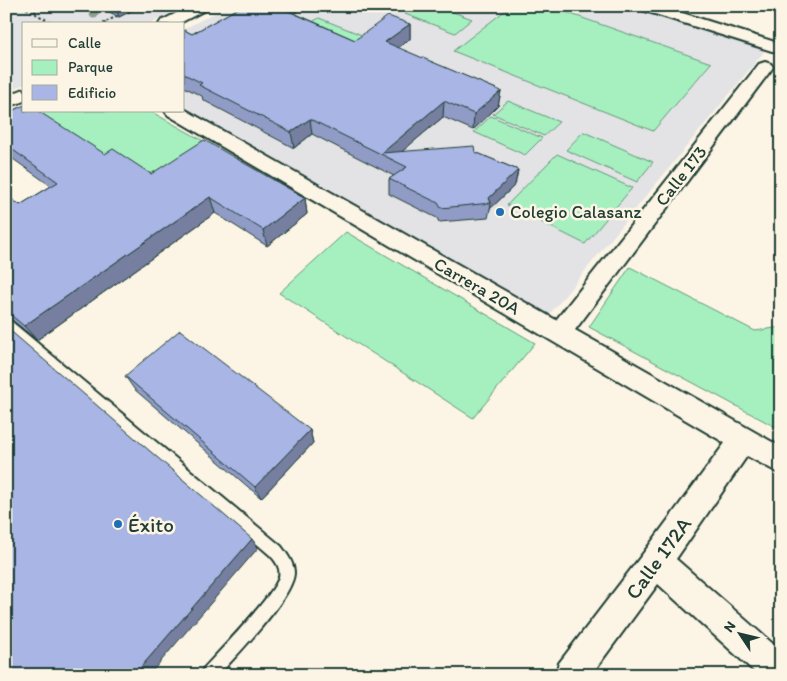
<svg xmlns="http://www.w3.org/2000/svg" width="787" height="681" viewBox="0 0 787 681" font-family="Itim,sans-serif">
<rect width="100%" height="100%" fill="#fcf5e5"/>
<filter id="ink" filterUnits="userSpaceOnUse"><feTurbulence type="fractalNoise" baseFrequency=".02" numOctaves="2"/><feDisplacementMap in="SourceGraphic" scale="10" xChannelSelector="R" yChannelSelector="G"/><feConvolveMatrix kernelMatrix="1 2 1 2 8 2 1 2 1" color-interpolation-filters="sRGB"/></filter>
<g filter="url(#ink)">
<g fill="#e3e2e5">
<polygon points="6,6 185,6 149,24 24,24 24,84 6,92"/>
<polygon points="228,6 635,6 767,48 549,315 184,108 184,29"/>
</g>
<g fill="#a6f0bf" stroke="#62967a">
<polygon points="416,6 437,6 472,19 455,33 405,14"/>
<polygon points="511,6 548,6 711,63 653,131 453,51"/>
<polygon points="319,18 382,43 367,54 304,27"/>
<polygon points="508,101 559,122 544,136 493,114"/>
<polygon points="30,111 150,111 216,148 153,188"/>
<polygon points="491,116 542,138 525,155 474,132"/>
<polygon points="583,132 584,132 653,162 637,182 566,150"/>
<polygon points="557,154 632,188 585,244 507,205"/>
<polygon points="346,232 535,343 473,418 279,293"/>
<polygon points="630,267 755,331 781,327 781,430 589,327"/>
</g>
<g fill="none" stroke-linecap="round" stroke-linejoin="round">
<defs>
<path id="service" d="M6,317L281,546C287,554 294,563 294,573C293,598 236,655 219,675H201L203,669C218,653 275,594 279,577C281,568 276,562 271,556L6,328Z"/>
<g id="minor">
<polygon points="190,6 209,6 207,9 178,24 159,24 161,21"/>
<polygon points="637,6 660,6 775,42 781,40 781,52 772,51 639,9"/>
<polygon points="765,62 771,64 773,67 771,70 575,330 781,447 781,474 747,456 676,559 781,651 781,675 758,675 658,584 591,675 555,675 559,663 645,551 725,443 168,115 165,111 184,111 184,109 556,320 759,64"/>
<polygon points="24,89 24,101 6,108 6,96"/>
</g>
</defs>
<use href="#service" stroke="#1f3d34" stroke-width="4"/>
<use href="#minor" stroke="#1f3d34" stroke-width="4"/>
<g stroke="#1f3d34" stroke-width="2" stroke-dasharray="2.5 2.5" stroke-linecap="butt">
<polyline points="22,6 54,24"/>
<polyline points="6,11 17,6"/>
<polyline points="34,12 47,6"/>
<polyline points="106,24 104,23 117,16"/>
</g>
<use href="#service" fill="#fcf5e5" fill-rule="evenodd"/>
<use href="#minor" fill="#fcf5e5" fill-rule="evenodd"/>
</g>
<circle fill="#8d9f8f" cx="94" cy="14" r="4.5"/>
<g fill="#909cc5" stroke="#1f3d34">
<polygon points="69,6 88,6 78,11"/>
<polygon points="98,6 141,6 119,17"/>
<polygon points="242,6 307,6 294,13 355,40 410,24 410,39 398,48 501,91 498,106 473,130 443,117 401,152 475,152 518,170 515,185 490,209 488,218 439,222 437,218 389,194 389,179 394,176 312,134 294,148 203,100 202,96 184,87 184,30 192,34"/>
<polygon points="6,114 151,174 305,198 307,214 267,246 215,213 37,340 7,316 6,316 6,195 20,205 51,186 6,154"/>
<polygon points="125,376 310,430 313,443 261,498 134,389"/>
</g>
<g fill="#767fa0" stroke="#1f3d34">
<polygon points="76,6 88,6 78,11"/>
<polygon points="115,6 141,6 119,17"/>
<polygon points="280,6 307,6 281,21"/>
<polygon points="6,9 12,21 6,24"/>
<polygon points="410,24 410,39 385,57 385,42"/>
<polygon points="501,91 498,106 473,130 474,114"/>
<polygon points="444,101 443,117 392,160 382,153"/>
<polygon points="310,119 312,134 294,148 291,132"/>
<polygon points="518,170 515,185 490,209 491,203 489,198"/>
<polygon points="210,197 215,213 37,340 24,326"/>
<polygon points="305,198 307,214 267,246 263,230"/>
<polygon points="310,430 313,443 261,498 255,487"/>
<polygon points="252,539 258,548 149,675 134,675"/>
</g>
<g fill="#a8b5e5" stroke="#1f3d34">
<polygon points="242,6 280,6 279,7 355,40 388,16 410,24 385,42 501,91 474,114 444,101 382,153 474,146 475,152 518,170 489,198 491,203 441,208 438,203 389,179 407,167 310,119 291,132 199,85 202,83 184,74 184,30 192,34"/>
<polygon points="24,105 24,111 38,111 105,154 113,149 151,174 204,140 305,198 263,230 210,197 24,326 6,311 6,282 9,280 6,277 6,195 20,205 58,182 6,145 6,114"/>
<polygon points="6,327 252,539 134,675 6,675"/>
<polygon points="180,330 310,430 255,487 125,376"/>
</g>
</g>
<g fill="#1f6fb2" stroke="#fcf5e5" stroke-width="2">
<circle cx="500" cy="212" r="5"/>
<circle cx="118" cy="524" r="5"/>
</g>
<g text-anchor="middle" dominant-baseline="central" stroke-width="5" stroke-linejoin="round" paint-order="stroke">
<g font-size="18" fill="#1f3d34" stroke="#fcf5e5">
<text transform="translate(681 176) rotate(-52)">Calle 173</text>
<text transform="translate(477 286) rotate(30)">Carrera 20A</text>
</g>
<g font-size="18" fill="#1f3d34" stroke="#fcf5e5" text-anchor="start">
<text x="510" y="212">Colegio Calasanz</text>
</g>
<g font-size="21" fill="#1f3d34" stroke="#fcf5e5" text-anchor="start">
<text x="128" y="524">Éxito</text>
</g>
<g font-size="21" fill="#1f3d34" stroke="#fcf5e5">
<text transform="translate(658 558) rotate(-54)">Calle 172A</text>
</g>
</g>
<rect width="787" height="681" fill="none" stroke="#fcf5e5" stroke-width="25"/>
<rect x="12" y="12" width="762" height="656" fill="none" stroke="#1f3d34" stroke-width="2" filter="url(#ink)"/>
<rect x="22" y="22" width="162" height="90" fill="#fcf5e5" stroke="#a4ab9e"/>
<rect x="32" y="39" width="25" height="8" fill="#fcf5e5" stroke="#a4ab9e"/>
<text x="68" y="48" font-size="15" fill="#1f3d34">Calle</text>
<rect x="32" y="60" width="25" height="15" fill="#a6f0bf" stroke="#a4ab9e"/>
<text x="68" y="72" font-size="15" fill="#1f3d34">Parque</text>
<rect x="32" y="85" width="25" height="15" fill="#a8b5e5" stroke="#a4ab9e"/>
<text x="68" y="98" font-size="15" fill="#1f3d34">Edificio</text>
<g transform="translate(740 634) rotate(305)" stroke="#fcf5e5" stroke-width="4" paint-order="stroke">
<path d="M0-4L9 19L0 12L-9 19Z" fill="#1f3d34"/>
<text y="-8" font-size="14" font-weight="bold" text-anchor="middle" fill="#1f3d34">N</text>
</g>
</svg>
